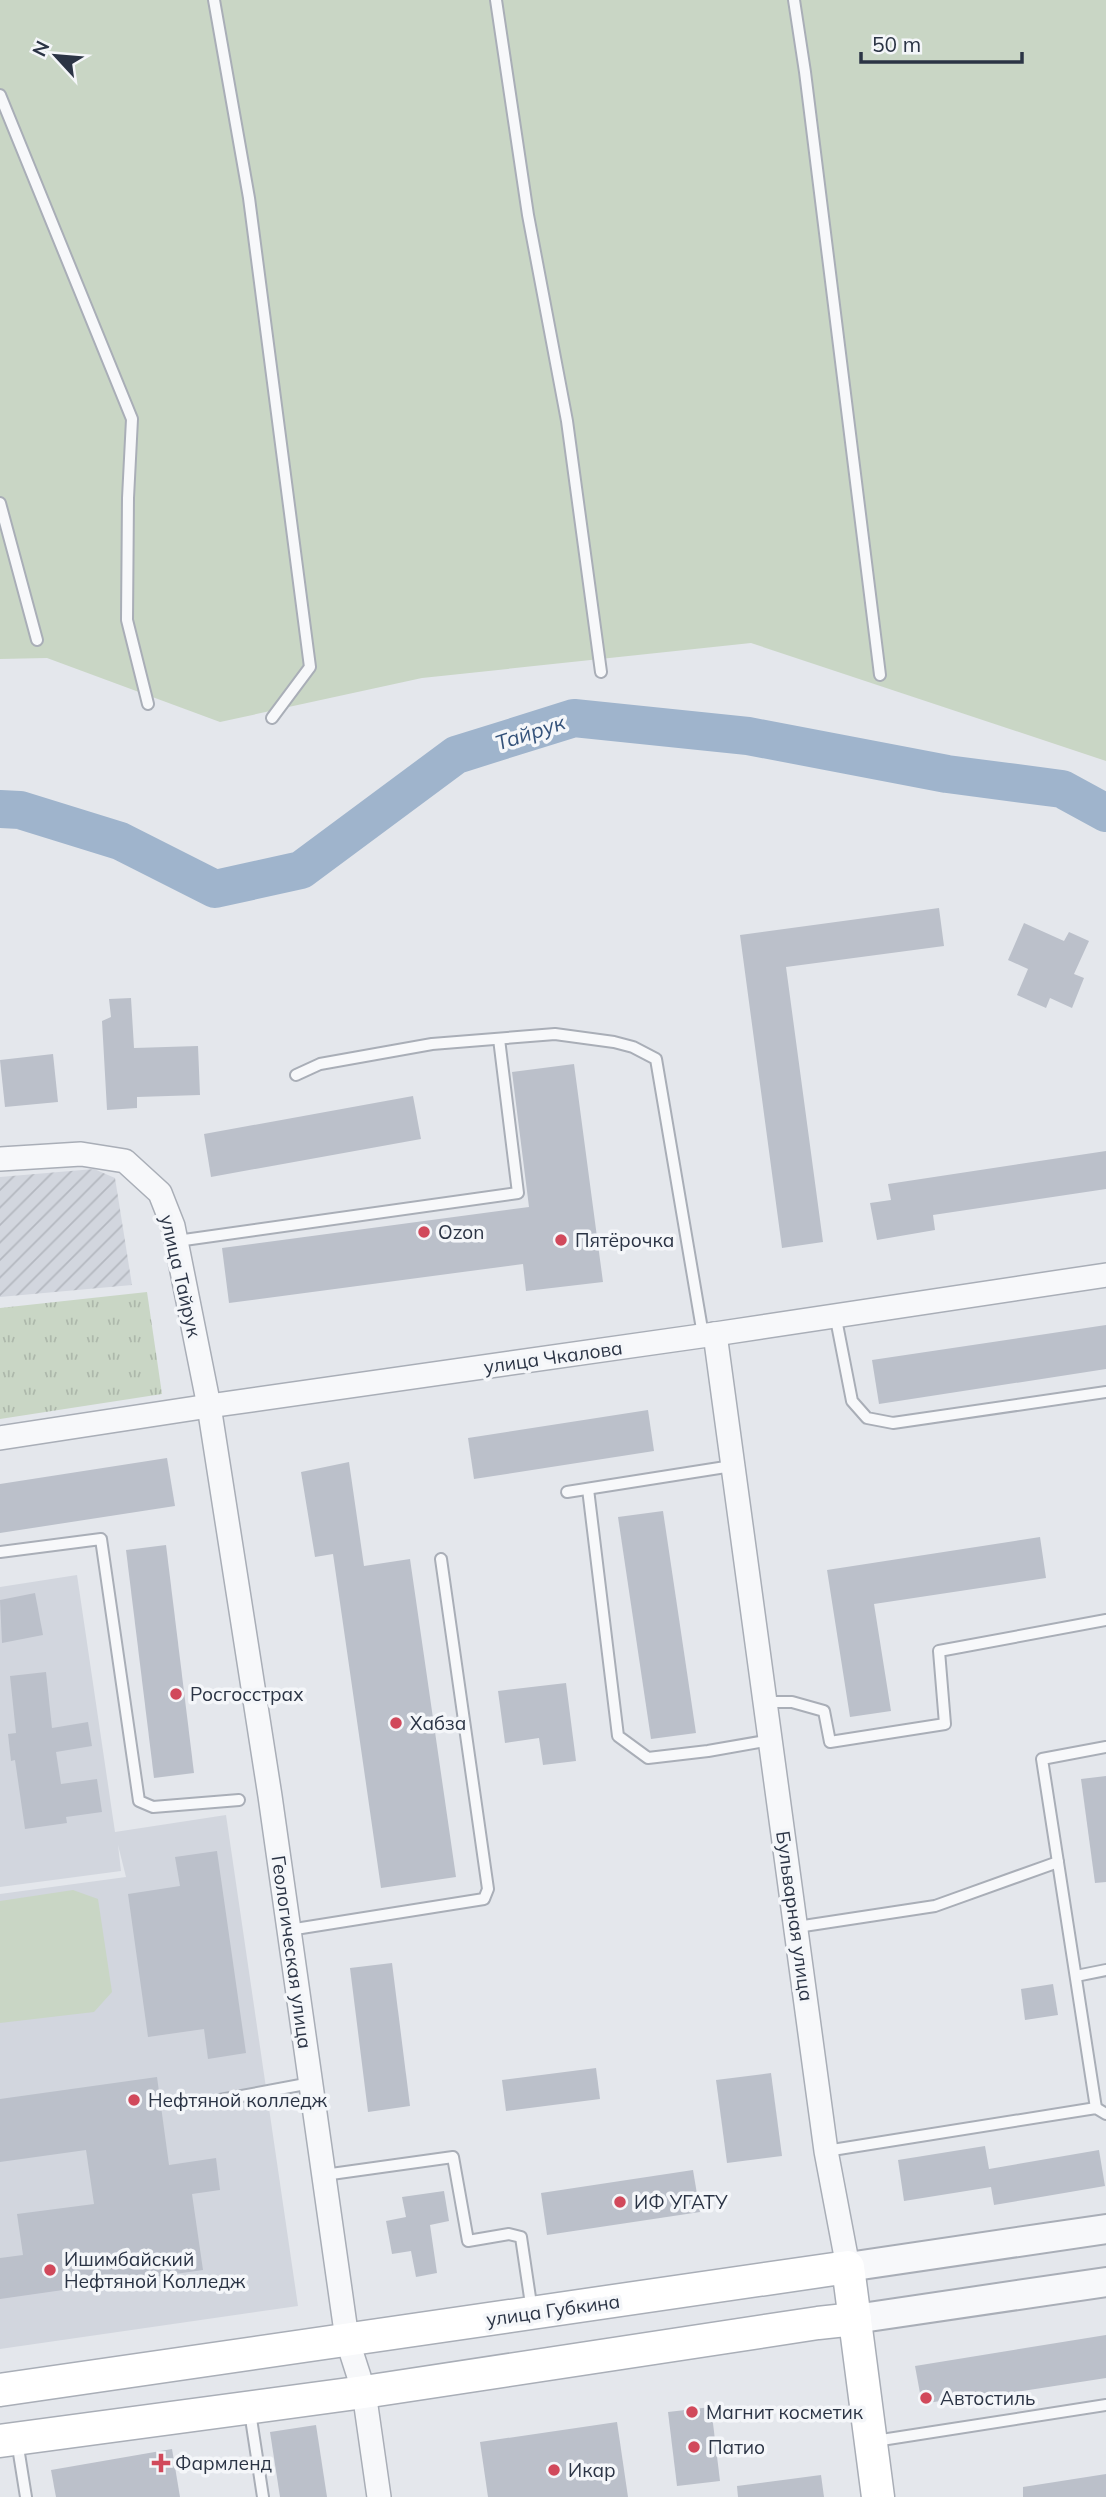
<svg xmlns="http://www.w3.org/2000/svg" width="1106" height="2497" viewBox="0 0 1106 2497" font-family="Mulish,sans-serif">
<defs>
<pattern id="industrial-furrows" width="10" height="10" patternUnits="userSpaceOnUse" patternTransform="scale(1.75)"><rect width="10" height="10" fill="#d2d6de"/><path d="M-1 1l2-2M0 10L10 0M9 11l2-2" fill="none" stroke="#b4b8c0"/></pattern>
<pattern id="grass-tufts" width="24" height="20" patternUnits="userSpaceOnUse" patternTransform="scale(1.75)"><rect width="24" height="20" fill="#c9d6c5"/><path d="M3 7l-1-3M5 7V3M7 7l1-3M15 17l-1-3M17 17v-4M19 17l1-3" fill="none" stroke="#adb8ab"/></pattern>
</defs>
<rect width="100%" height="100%" fill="#e4e7ec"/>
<polygon fill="#d2d6de" points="77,1575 115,1832 226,1815 298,2306 0,2349 0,1894 126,1877 118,1845 121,1871 0,1887 0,1587"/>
<polygon fill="url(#industrial-furrows)" points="94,1169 115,1178 132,1285 0,1297 0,1177"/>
<polygon fill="url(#grass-tufts)" points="147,1292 162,1394 0,1419 0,1308"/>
<g fill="#c9d6c5">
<polygon points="0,0 1106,0 1106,761 751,643 422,678 220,722 47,658 0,659"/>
<polygon points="73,1890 98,1899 112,1992 94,2012 0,2023 0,1901"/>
</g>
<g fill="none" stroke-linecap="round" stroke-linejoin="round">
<polyline stroke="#9fb4cc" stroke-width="38" points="0,809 20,810 120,841 215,889 301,870 456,755 574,718 748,736 947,774 1062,789 1106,813"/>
</g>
<g fill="#bbc0ca">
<polygon points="939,908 944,946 786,967 823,1242 782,1248 740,935"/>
<polygon points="1024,923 1064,941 1069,932 1089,941 1074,974 1084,978 1072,1008 1050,998 1046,1008 1017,995 1028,969 1008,960"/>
<polygon points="131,998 134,1048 198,1046 200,1095 137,1097 137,1108 107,1110 102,1021 111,1017 109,999"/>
<polygon points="53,1054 58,1102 5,1107 0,1060"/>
<polygon points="574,1064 603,1282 526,1291 523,1264 229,1303 222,1248 529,1207 512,1072"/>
<polygon points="413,1096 421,1139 211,1177 204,1134"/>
<polygon points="1106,1151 1106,1189 933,1215 935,1230 877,1240 870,1203 891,1200 888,1184"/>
<polygon points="1106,1325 1106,1369 879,1404 872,1360"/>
<polygon points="648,1410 654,1451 474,1479 468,1438"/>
<polygon points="167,1458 175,1506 0,1533 0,1484"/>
<polygon points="349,1462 364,1566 410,1559 456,1877 381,1888 333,1554 315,1557 301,1472"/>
<polygon points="663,1511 696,1733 651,1739 618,1517"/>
<polygon points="1040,1537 1046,1578 874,1604 891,1711 850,1717 827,1570"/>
<polygon points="166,1545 194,1773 154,1778 126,1550"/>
<polygon points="35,1593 43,1635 2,1643 0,1600"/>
<polygon points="46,1672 52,1728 88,1722 92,1746 56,1752 61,1784 97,1779 102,1812 66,1817 67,1823 25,1829 15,1760 11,1761 8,1734 16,1733 10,1676"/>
<polygon points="566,1683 576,1761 543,1765 539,1738 505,1743 498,1691"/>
<polygon points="1106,1776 1106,1882 1095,1883 1081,1779"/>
<polygon points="217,1851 246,2053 208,2059 204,2029 148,2037 128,1894 180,1886 175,1857"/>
<polygon points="392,1963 410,2106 368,2112 350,1968"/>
<polygon points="1053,1984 1058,2015 1025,2020 1021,1989"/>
<polygon points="596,2068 600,2099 506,2111 502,2080"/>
<polygon points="771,2073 782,2156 727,2163 716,2080"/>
<polygon points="157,2077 169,2165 216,2158 220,2190 192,2194 203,2270 0,2299 0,2258 23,2255 17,2214 94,2204 86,2150 0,2162 0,2099"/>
<polygon points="985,2146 989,2169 1099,2150 1105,2186 994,2205 991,2187 904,2201 898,2160"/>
<polygon points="693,2170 700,2212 547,2235 541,2193"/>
<polygon points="444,2191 449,2221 430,2225 437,2273 416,2277 411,2251 392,2254 386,2221 406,2217 402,2197"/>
<polygon points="1106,2335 1106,2378 958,2401 958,2398 922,2404 915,2366"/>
<polygon points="711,2407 720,2481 677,2486 668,2412"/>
<polygon points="617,2422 628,2497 488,2497 480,2442"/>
<polygon points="316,2425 327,2497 280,2497 270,2432"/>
<polygon points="172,2449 180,2497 56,2497 51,2470"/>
<polygon points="1106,2474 1106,2497 1023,2497 1023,2487"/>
<polygon points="821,2475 824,2497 738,2497 737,2486"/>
</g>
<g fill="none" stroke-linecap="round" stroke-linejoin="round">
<defs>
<g id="service">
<polyline points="214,0 249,198 310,667 272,718"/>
<polyline points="496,0 528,215 567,421 601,672"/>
<polyline points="794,0 805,72 880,675"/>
<polyline points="0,95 132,419 128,498 127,620 148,704"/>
<polyline points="0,503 37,640"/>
<polyline points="296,1075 320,1064 432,1044 555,1034 614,1042 633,1047 656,1059 703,1335"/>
<polyline points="177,1241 518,1193 499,1039"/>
<polyline points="835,1314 852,1401 867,1418 893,1423 1106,1392"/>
<polyline points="588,1489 618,1736 648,1758 708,1751 771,1740"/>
<polyline points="567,1492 732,1466"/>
<polyline points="0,1552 101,1539 139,1801 153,1807 239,1800"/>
<polyline points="766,1702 792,1702 824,1711 830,1742 945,1724 939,1651 1106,1620"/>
<polyline points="797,1927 935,1906 1058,1862"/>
<polyline points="289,1930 484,1899 488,1889 441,1559"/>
<polyline points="1076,1976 1106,1970"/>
<polyline points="220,2100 311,2083"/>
<polyline points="1096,2108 1042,1759 1106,1747"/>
<polyline points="826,2151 1096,2108 1106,2114"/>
<polyline points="324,2175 453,2157 468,2241 509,2234 521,2237 532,2311"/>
<polyline points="250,2412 263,2497"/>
<polyline points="17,2441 26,2497"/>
<polyline points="875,2441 1106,2405"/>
</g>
<g id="minor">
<polyline points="0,1159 81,1154 125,1161 160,1193 173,1226 209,1406 270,1796 347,2339 364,2392 379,2497"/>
<polyline points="715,1334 826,2151 848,2267"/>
<polyline points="0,1438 209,1406 715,1334 1106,1275"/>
</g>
<g id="tertiary">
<polyline points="848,2267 1106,2229"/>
<polyline points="855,2319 1106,2282"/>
</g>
<g id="secondary">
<polyline points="0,2390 848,2267 878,2497"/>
<polyline points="0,2441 364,2392 818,2323 855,2319"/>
</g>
</defs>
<use href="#service" stroke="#a9aeb7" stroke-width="14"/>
<use href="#minor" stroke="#a9aeb7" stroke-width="26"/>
<use href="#tertiary" stroke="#a9aeb7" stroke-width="32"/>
<use href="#secondary" stroke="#a9aeb7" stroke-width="35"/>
<use href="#service" stroke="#f7f8fa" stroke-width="10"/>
<use href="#minor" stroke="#f7f8fa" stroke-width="23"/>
<use href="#tertiary" stroke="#f7f8fa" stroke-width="28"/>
<use href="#secondary" stroke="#fff" stroke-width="32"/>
</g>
<g fill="#d1495b" stroke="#f4f6f9" stroke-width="2.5">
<circle cx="424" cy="1232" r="7"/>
<circle cx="561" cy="1240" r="7"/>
<circle cx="176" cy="1694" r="7"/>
<circle cx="396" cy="1723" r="7"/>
<circle cx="134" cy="2100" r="7"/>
<circle cx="620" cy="2202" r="7"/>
<circle cx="50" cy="2270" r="7"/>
<circle cx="926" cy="2398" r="7"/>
<circle cx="692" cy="2412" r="7"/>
<circle cx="694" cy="2447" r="7"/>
<path d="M157.5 2452.5h7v7h7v7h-7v7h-7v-7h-7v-7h7z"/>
<circle cx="554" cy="2470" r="7"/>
</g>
<g text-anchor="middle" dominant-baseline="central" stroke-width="7" stroke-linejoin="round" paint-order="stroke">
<g font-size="19" fill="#2b3445" stroke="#f4f6f9" text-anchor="start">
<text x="438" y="1232">Ozon</text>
<text x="575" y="1240">Пятёрочка</text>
<text x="190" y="1694">Росгосстрах</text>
<text x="410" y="1723">Хабза</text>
<text x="148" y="2100">Нефтяной колледж</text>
<text x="634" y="2202">ИФ УГАТУ</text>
<text x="64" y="2259">Ишимбайский<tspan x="64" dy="22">Нефтяной Колледж</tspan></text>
<text x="940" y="2398">Автостиль</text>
<text x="706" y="2412">Магнит косметик</text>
<text x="708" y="2447">Патио</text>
<text x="175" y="2463">Фармленд</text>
<text x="568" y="2470">Икар</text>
</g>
<g font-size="19" fill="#2b3445" stroke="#f4f6f9">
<text transform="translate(181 1276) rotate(77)">улица Тайрук</text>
<text transform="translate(553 1357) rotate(-8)">улица Чкалова</text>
<text transform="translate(795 1916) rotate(82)">Бульварная улица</text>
<text transform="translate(292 1952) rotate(82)">Геологическая улица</text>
<text transform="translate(553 2310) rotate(-8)">улица Губкина</text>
</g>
<g font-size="21" font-style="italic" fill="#34527a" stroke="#f4f6f9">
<text transform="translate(530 732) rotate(-18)">Тайрук</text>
</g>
</g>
<g transform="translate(56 56) rotate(296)" stroke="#f4f6f9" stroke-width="5" paint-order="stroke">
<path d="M0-5L12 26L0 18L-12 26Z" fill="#2b3445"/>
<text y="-10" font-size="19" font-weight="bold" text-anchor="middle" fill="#2b3445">N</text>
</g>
<path d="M861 52v10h161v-10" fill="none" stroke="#2b3445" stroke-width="3.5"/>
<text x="872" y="52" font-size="21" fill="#2b3445" stroke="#f4f6f9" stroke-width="5" paint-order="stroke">50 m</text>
</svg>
